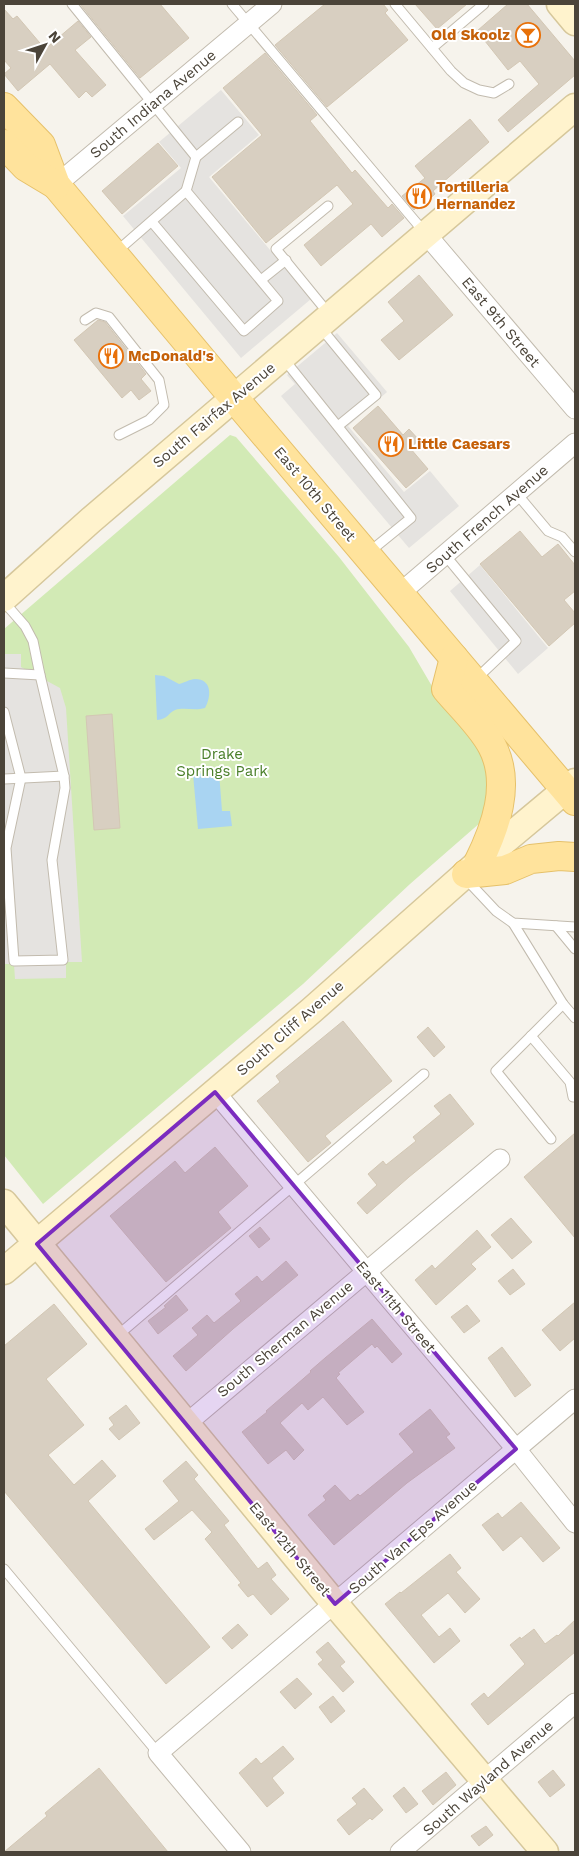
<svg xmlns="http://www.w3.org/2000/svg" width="579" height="1856" viewBox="0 0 579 1856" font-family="'Work Sans',sans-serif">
<rect width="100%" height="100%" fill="#f6f3ec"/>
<polygon fill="#d2eab5" points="230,435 236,437 339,557 409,647 436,693 480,746 493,787 481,822 410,884 303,984 43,1204 4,1155 4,629"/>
<g fill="#e5e3e0">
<polygon points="221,90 259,135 209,177 311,299 241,358 123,216 181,168 159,142"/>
<polygon points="337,333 387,392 348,426 404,492 430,471 459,506 409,548 281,396 295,384 287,375"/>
<polygon points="480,565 548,648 518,674 450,591"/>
<polygon points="4,654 21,654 21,667 60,688 66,708 82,962 66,962 66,978 15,979 14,964 4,964"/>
</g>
<g fill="#a9d4f2">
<path d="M155,675L164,676L179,684C184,683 190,679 195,679C213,679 211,698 205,708C195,711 184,707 175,710C167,714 168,719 157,720Z"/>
<polygon points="219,772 222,811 230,811 232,826 198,829 193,774"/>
</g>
<g fill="#d8cfc1" stroke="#d3c7b4">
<polygon points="80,4 160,4 189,38 140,78"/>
<polygon points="325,4 383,4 388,10 385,13 408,40 327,107 275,45"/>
<polygon points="415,4 467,4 437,29"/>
<polygon points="508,4 527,4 575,61 575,75 508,132 498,120 539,84 520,61 508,70 477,31"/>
<polygon points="4,9 13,19 17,16 45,49 78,21 91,37 75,50 106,85 92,97 86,91 79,98 50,64 18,91 4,74 11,68 4,60"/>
<polygon points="265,53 317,115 310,121 352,173 355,170 388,208 392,204 404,218 382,237 371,224 321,266 304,245 353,204 337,185 266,243 212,177 262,135 223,88"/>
<polygon points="470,119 489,142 433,191 435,194 418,209 416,208 414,210 402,196 425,178 415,166"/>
<polygon points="158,143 178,166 122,214 102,191"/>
<polygon points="419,275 453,315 399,360 381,340 404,321 388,302"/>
<polygon points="98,320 105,322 146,374 141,379 151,391 139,400 131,390 122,398 74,340"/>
<polygon points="378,406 403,435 409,429 419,440 410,448 428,469 406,488 353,428"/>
<polygon points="520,531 542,557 558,544 575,565 575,591 564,600 575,613 575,623 549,646 480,564"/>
<polygon points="112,714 120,828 94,830 86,716"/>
<polygon points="343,1021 392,1081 325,1136 331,1143 308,1162 257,1101 280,1082 276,1076"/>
<polygon points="428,1027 445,1047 434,1057 417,1037"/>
<polygon points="450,1094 474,1124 409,1177 367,1214 357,1203 377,1185 368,1174 383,1161 386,1165 416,1141 413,1137 441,1114 434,1106"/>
<polygon points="575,1133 575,1238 524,1177"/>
<polygon points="215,1147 248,1186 218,1212 231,1228 166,1282 110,1216 175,1161 185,1173"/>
<polygon points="511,1218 532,1242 512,1259 491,1235"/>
<polygon points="260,1227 270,1239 259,1248 249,1236"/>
<polygon points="477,1230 491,1247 471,1264 476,1269 436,1305 415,1280 432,1265 435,1269"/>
<polygon points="286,1261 298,1275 233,1329 186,1371 173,1356 198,1335 192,1328 207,1315 214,1323 241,1301 235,1294 257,1276 262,1282"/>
<polygon points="513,1269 525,1284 510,1295 498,1281"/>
<polygon points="176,1295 188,1310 158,1334 148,1321 166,1307 164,1306"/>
<polygon points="575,1302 575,1338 560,1351 542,1330"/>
<polygon points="54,1304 87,1344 46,1379 84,1425 48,1455 74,1485 102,1460 116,1476 88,1501 210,1647 166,1684 4,1491 4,1346"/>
<polygon points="467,1305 480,1321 464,1333 451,1317"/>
<polygon points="372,1319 402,1354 392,1363 377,1346 375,1348 372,1344 338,1373 340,1374 336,1378 364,1412 347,1425 323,1397 308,1410 302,1403 280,1423 304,1450 294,1460 286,1450 268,1464 242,1432 267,1412 266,1411 311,1372 310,1371 325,1358"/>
<polygon points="502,1347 531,1385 515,1397 488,1358"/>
<polygon points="126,1405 140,1423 119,1440 109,1429 114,1425 109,1418"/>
<polygon points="430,1409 450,1434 446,1437 455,1448 407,1483 334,1545 308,1515 326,1500 323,1496 335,1485 350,1501 358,1494 360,1496 414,1452 399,1434"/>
<polygon points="186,1461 198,1475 194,1479 229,1521 224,1525 258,1569 267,1562 276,1575 271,1579 289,1599 271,1615 253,1594 248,1597 238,1585 241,1583 205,1539 212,1532 192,1510 154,1540 145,1529 179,1501 163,1481"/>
<polygon points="521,1502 560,1548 543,1562 521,1536 503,1551 482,1525 498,1513 502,1518"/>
<polygon points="450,1554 461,1568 456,1572 480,1599 465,1613 448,1593 421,1615 439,1637 450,1628 460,1641 434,1663 385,1604 400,1592 401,1593"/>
<polygon points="575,1620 575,1652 488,1725 471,1704 484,1693 488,1698 525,1664 510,1645 520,1637 521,1639 534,1629 545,1644 557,1635 558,1636"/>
<polygon points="238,1624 248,1635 232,1649 222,1638"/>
<polygon points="328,1642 345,1662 340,1666 354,1682 343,1692 318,1664 323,1660 316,1652"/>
<polygon points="297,1678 312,1694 295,1709 280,1692"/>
<polygon points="333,1696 345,1711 331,1723 319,1707"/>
<polygon points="283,1746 294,1759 272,1778 284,1793 267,1807 239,1773 256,1758 261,1764"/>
<polygon points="99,1768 168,1852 4,1852 47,1816 45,1813"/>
<polygon points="553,1770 565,1785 550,1797 538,1782"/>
<polygon points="446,1772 456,1785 433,1805 422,1791"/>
<polygon points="404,1787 418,1804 406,1813 393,1796"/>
<polygon points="364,1788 383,1810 372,1820 370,1818 349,1835 337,1820 357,1804 352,1798"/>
<polygon points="486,1826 493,1835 479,1846 471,1836"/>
</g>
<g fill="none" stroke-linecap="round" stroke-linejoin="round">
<defs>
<g id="lane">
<polyline points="72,4 196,157 186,191"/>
<polyline points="232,4 425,233"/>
<polyline points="395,4 451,71 464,83 479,90 494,93 509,84"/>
<polyline points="432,48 484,4"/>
<polyline points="196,157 238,122"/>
<polyline points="328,206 276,249 329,314"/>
<polyline points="115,253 186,191 278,301 244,331 152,222"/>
<polyline points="261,280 286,260"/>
<polyline points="85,320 96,313 109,317 159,380 164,405 149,420 119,435"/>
<polyline points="321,328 376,395 338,426"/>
<polyline points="283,358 411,518 368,553"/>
<polyline points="517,494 548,531 562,537 575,552"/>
<polyline points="445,555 516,641 476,679"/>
<polyline points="4,602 25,626 33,641 40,675 64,776 65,788 52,860 63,960 14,961 6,848 21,778 4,712"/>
<polyline points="4,673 40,675"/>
<polyline points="4,779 64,776"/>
<polyline points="465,878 496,911 513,923 575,927"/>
<polyline points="513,923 563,1004 575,1018"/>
<polyline points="556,926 575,949"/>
<polyline points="531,1036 570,1082 573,1097"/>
<polyline points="551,1139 496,1071 563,1004"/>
<polyline points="117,1336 424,1074"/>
<polyline points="4,1569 158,1753"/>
</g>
<g id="street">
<polyline points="56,185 272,4"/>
<polyline points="426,234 575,409"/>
<polyline points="399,594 575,443"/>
<polyline points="215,1092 516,1449 575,1523"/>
<polyline points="186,1424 500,1159"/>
<polyline points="241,1852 158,1753 575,1399"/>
<polyline points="400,1852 575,1703"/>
</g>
<g id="secondary">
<polyline points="560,4 575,22"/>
<polyline points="4,598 91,520 575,107"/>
<polyline points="4,1203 335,1604 545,1852"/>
<polyline points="4,1271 312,1010 478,863 575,782"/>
</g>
<g id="primary">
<polyline points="4,107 41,145 56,185 234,398 575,801"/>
<polyline points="4,144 26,167 56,185"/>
<path d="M454,658L446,689C461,707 481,725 492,746C512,784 495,829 478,863"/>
<polyline points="466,874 505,870 531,859 559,856 575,857"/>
</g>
</defs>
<use href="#lane" stroke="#c2bbae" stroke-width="11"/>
<use href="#street" stroke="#c2bbae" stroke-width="21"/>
<use href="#secondary" stroke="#d6c79b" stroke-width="29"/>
<use href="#primary" stroke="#e6c16a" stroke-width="30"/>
<use href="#lane" stroke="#fff" stroke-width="9"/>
<use href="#street" stroke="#fff" stroke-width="19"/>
<use href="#secondary" stroke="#fff3cd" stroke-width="26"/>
<use href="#primary" stroke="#ffe39c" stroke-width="28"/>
</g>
<path fill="#7b2cbf" fill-opacity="0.2" stroke="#7b2cbf" stroke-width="4" stroke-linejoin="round" d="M215,1092L516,1449L335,1604L37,1244Z"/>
<defs>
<symbol id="bar-ring" viewBox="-11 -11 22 22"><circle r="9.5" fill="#fff" stroke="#e8710a" stroke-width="1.5"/><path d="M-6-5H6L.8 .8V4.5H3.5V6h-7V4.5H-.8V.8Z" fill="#e8710a"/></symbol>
<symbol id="restaurant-ring" viewBox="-11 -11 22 22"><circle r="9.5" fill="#fff" stroke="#e8710a" stroke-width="1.5"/><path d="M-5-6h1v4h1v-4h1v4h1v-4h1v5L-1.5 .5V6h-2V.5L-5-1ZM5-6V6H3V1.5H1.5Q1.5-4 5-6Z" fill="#e8710a"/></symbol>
</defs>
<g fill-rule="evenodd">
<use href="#bar-ring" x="514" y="21" width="28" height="28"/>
<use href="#restaurant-ring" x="405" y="182" width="28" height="28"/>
<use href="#restaurant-ring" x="97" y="342" width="28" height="28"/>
<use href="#restaurant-ring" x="377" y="430" width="28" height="28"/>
</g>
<g text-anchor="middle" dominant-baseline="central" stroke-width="4" stroke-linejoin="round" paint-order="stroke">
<g font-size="15" font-weight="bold" fill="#c56008" stroke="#fff" text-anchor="start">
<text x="510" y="35" text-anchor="end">Old Skoolz</text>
<text x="436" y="187">Tortilleria<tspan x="436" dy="17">Hernandez</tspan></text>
<text x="128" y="356">McDonald's</text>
<text x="408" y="444">Little Caesars</text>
</g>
<g font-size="15" fill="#4b4439" stroke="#fff">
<text transform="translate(153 104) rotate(-40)">South Indiana Avenue</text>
<text transform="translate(501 322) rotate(50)">East 9th Street</text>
<text transform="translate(214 415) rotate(-40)">South Fairfax Avenue</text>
<text transform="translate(315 494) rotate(50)">East 10th Street</text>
<text transform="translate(487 519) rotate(-41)">South French Avenue</text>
<text transform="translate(290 1028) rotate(-41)">South Cliff Avenue</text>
<text transform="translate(396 1307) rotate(50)">East 11th Street</text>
<text transform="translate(285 1339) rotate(-40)">South Sherman Avenue</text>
<text transform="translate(413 1537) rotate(-41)">South Van Eps Avenue</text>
<text transform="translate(290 1549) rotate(50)">East 12th Street</text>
<text transform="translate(488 1778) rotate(-41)">South Wayland Avenue</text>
</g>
<g font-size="15" fill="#4a7f2a" stroke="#fff">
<text x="222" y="754">Drake<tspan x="222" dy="17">Springs Park</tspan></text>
</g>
</g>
<rect width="579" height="1856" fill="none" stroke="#4b4439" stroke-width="10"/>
<g transform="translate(45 45) rotate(50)" stroke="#ffffff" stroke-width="4" paint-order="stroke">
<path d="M0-4L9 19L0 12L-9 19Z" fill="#4b4439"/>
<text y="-8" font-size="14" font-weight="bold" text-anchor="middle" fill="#4b4439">N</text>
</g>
</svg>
